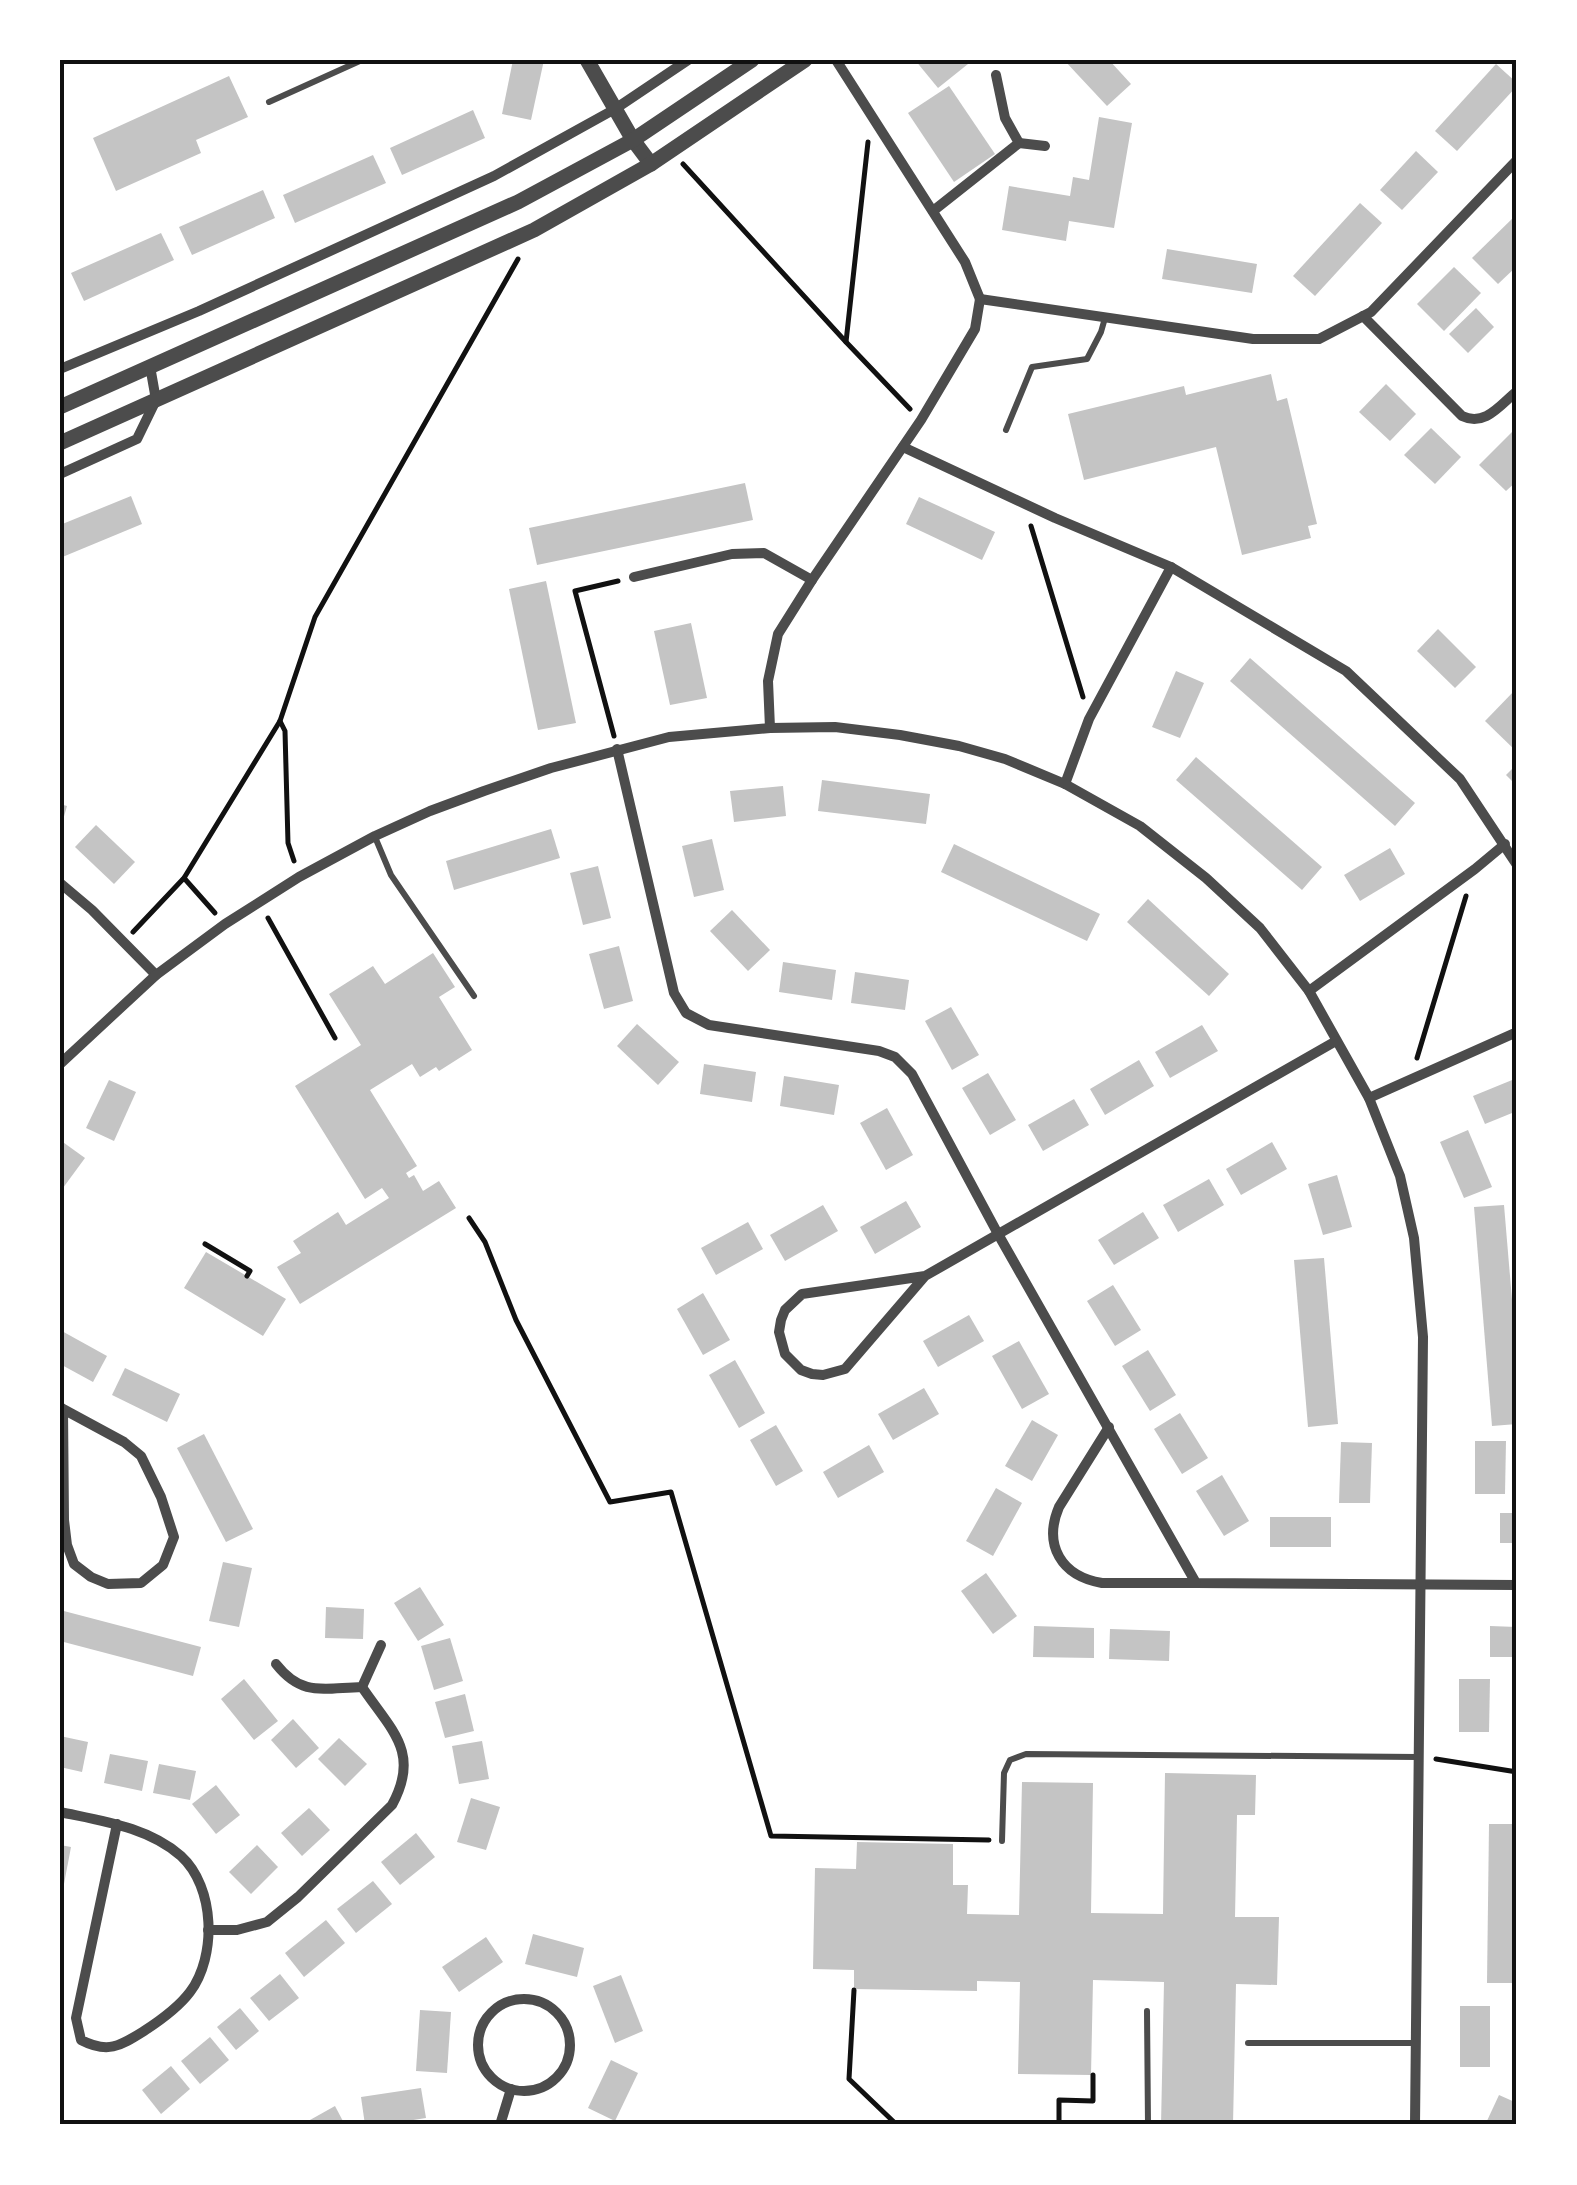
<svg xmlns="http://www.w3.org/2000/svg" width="1577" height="2185" viewBox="0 0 1577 2185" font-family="'Asap Condensed',sans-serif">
<rect width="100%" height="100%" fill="#fff"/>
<g fill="#c4c4c4">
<polygon points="513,60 544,60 531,120 502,114"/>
<polygon points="915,60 973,60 938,88"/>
<polygon points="1064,60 1109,60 1131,84 1107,106"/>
<polygon points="1496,64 1517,83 1517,86 1457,151 1435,131"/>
<polygon points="229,76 248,117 196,140 201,153 116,191 93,138"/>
<polygon points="949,86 995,154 954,182 908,113"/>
<polygon points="473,110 485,138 402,175 390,148"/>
<polygon points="1099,117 1132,123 1114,228 1069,221 1066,241 1002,230 1009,186 1070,196 1073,177 1089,180"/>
<polygon points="1416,151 1438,172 1402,210 1380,190"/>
<polygon points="373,155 386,183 295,223 283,195"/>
<polygon points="263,190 275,218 192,255 179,227"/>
<polygon points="1360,203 1382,223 1315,296 1293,276"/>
<polygon points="1517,214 1517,266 1498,284 1472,258"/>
<polygon points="161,233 174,260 84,301 71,273"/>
<polygon points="1167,249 1257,264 1252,293 1162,279"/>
<polygon points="1454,267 1481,293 1444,331 1417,304"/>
<polygon points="1476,308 1494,327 1468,353 1449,334"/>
<polygon points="1271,374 1277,401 1287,398 1317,524 1308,526 1311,538 1242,555 1216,447 1084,480 1068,414 1184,386 1186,395"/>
<polygon points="1386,384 1416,414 1390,441 1359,412"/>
<polygon points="1517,427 1517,481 1506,491 1479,465"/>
<polygon points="1431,428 1461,457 1435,484 1404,455"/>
<polygon points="745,483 753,520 537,565 529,528"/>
<polygon points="131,496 142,524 60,558 60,525"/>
<polygon points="919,497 995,532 982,560 906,524"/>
<polygon points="546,581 576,723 538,730 509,589"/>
<polygon points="691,623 707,698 670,705 654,631"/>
<polygon points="1438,629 1476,667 1455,688 1417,651"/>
<polygon points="1250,658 1415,803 1395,826 1230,681"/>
<polygon points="1176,671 1204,683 1180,738 1152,727"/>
<polygon points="1517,688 1517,752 1485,721"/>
<polygon points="1196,757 1322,867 1302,890 1176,780"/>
<polygon points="1517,764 1517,786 1506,775"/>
<polygon points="822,780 930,794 926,824 818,811"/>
<polygon points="783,786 786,816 734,822 730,791"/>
<polygon points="60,804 67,806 61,827 60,827"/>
<polygon points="96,825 135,862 114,884 75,847"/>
<polygon points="551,829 560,858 454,890 446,861"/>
<polygon points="712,839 724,890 694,897 682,846"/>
<polygon points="954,844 1100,914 1087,941 941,872"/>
<polygon points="1390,848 1405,874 1360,901 1344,875"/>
<polygon points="598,866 611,918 583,925 570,873"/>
<polygon points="1148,899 1229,974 1209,996 1127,922"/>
<polygon points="732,910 770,950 748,971 710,931"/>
<polygon points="619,946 633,1001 604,1009 589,954"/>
<polygon points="433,953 455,987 439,997 472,1050 439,1071 436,1067 420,1077 412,1064 370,1090 417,1166 406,1173 409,1178 414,1175 423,1191 439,1181 456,1208 300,1304 277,1267 301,1253 293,1241 338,1212 346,1225 389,1198 382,1188 365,1199 295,1086 361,1045 329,994 373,966 385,984"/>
<polygon points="783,962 836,970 832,1000 779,992"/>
<polygon points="855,972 909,980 905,1010 851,1003"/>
<polygon points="951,1007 979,1055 952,1070 925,1021"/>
<polygon points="637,1024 679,1062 658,1085 617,1046"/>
<polygon points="1202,1025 1218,1051 1170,1078 1155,1052"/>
<polygon points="1139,1060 1154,1086 1105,1115 1090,1089"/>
<polygon points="704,1064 756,1072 752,1102 700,1094"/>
<polygon points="988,1073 1016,1120 990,1135 962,1088"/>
<polygon points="784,1076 839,1085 834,1115 780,1106"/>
<polygon points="1517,1078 1517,1111 1485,1124 1473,1096"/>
<polygon points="109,1080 136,1092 114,1141 86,1128"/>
<polygon points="1074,1099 1089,1125 1043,1151 1028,1125"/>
<polygon points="887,1108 913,1155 886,1170 860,1123"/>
<polygon points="1468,1130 1492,1187 1464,1198 1440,1142"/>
<polygon points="60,1140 85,1158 60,1192"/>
<polygon points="1272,1142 1287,1169 1241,1195 1226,1169"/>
<polygon points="1337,1175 1352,1227 1323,1235 1308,1184"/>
<polygon points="1209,1179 1224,1205 1178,1232 1163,1205"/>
<polygon points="906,1201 921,1227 875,1254 860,1227"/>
<polygon points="823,1205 838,1231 785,1261 770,1235"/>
<polygon points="1504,1205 1517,1359 1517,1424 1492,1426 1474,1207"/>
<polygon points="1143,1212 1159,1238 1114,1265 1098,1240"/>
<polygon points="748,1222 763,1249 716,1275 701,1248"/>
<polygon points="206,1252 286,1299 263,1336 184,1288"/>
<polygon points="1324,1258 1338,1424 1308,1427 1294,1260"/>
<polygon points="1113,1285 1141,1330 1115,1346 1087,1301"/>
<polygon points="703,1293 730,1340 703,1355 677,1309"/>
<polygon points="969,1315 984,1341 938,1367 923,1341"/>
<polygon points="60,1330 107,1356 93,1382 60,1364"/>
<polygon points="1019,1341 1049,1394 1022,1409 992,1356"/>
<polygon points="1148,1350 1176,1395 1150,1411 1122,1366"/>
<polygon points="735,1360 765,1413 739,1428 709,1375"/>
<polygon points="125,1368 180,1394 167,1422 112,1395"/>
<polygon points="924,1388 939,1414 893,1440 878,1414"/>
<polygon points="1180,1413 1208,1458 1182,1474 1154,1429"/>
<polygon points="1032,1420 1058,1435 1032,1481 1005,1466"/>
<polygon points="776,1425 803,1471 776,1486 750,1440"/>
<polygon points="204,1434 253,1529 226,1542 177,1448"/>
<polygon points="1475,1441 1506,1441 1505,1494 1475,1494"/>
<polygon points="1341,1442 1372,1443 1370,1503 1339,1503"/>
<polygon points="869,1445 884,1472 838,1498 823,1472"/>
<polygon points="1222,1475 1249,1521 1224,1536 1196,1491"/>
<polygon points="996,1488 1022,1503 993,1556 966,1541"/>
<rect x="1500" y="1513" width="17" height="30"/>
<rect x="1270" y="1517" width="61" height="30"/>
<polygon points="223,1562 252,1568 239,1627 209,1621"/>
<polygon points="986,1573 1017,1616 993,1634 961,1591"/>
<polygon points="420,1587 444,1625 418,1641 394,1603"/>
<polygon points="326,1607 364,1609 363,1639 325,1638"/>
<polygon points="60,1610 201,1647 193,1676 60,1641"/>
<polygon points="1034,1626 1094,1628 1094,1658 1033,1657"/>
<polygon points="1490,1626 1517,1627 1517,1657 1490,1657"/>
<polygon points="1110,1629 1170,1631 1169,1661 1109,1659"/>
<polygon points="450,1638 463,1681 434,1690 421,1646"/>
<polygon points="244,1679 278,1721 254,1740 221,1699"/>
<polygon points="1459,1679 1490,1679 1489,1732 1459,1732"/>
<polygon points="465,1694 474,1731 445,1738 435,1702"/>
<polygon points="293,1719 319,1748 296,1768 271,1740"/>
<polygon points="60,1736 88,1742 82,1772 60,1767"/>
<polygon points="339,1738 367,1764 345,1786 318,1759"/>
<polygon points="482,1741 489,1779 459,1784 452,1746"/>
<polygon points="110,1754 148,1761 142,1791 104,1783"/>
<polygon points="159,1764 196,1771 190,1800 153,1793"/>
<polygon points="1165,1773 1256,1775 1255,1815 1237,1815 1235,1917 1279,1917 1277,1985 1236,1984 1233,2125 1161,2125 1164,1982 1093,1980 1091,2075 1018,2074 1020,1982 977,1981 977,1991 854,1989 854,1970 813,1969 815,1868 856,1869 857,1842 953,1844 953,1885 968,1885 967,1914 1019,1915 1022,1782 1093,1783 1091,1913 1163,1914"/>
<polygon points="216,1785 240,1815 216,1834 192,1804"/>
<polygon points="471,1798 500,1807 486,1850 457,1842"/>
<polygon points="309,1808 330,1830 302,1856 281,1833"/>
<polygon points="1489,1824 1517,1824 1517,1983 1487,1983"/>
<polygon points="416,1833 435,1857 400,1885 381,1862"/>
<polygon points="60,1845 71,1847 64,1884 60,1884"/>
<polygon points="257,1845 278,1867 251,1894 229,1872"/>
<polygon points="373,1881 392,1904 356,1933 337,1909"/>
<polygon points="326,1920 345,1943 304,1977 285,1953"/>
<polygon points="533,1934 584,1948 577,1977 525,1964"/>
<polygon points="486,1937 503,1962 459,1992 442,1967"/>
<polygon points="280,1974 299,1998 269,2021 250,1998"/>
<polygon points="621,1975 643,2031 615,2043 593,1986"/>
<rect x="1460" y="2006" width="30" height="61"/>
<polygon points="240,2008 259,2031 236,2050 217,2027"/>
<polygon points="420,2010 451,2012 447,2073 416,2071"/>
<polygon points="210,2037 229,2060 200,2084 181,2061"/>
<polygon points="611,2060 638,2073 615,2121 588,2108"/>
<polygon points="171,2066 190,2089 161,2114 142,2090"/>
<polygon points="421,2088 426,2118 382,2125 365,2125 361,2097"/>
<polygon points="1499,2095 1517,2103 1517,2125 1491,2125 1486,2123"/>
<polygon points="335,2106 345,2125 301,2125"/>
</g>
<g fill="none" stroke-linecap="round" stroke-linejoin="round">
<g stroke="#111" stroke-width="5">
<polyline points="683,164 846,342 910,409"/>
<polyline points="846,342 868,142"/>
<polyline points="1031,526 1083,697"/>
<polyline points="280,721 285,731 288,843 294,861"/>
<polyline points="614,736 575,591 618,581"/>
<polyline points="184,878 215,913"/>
<polyline points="268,918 335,1038"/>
<polyline points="133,932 184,878 280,721 315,617 518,259"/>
<polyline points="1417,1058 1466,896"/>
<polyline points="469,1218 485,1242 516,1320 610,1502 671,1492 771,1836 989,1840"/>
<polyline points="205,1244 250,1271 247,1276"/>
<polyline points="1436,1759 1517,1772"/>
<polyline points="854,1990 849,2079 897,2125"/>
<polyline points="1059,2125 1059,2100 1093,2101 1093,2075"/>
</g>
<g stroke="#4c4c4c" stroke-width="6">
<polyline points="269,102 362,60"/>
<polyline points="1006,430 1032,367 1087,359 1101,332 1105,318"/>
<polyline points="375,837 391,875 474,996"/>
<polyline points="1002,1841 1004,1773 1010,1760 1026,1754 1418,1757"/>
<polyline points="1147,2011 1148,2125"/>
<polyline points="1248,2043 1415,2043"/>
</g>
<g stroke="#4c4c4c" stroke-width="10">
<polyline points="836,60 965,262 980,299"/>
<polyline points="1019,143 1045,146"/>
<polyline points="933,211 1019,143 1005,118 996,75"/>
<polyline points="980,299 1253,339 1319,339 1371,312 1517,160"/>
<path d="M1363,316L1462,416C1485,427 1500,405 1517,391"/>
<polyline points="60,369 199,311 494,176 615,109 688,60"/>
<polyline points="903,447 1055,518 1171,567 1346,671 1460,779 1517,865"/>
<polyline points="60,474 137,439 156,400 150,366"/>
<polyline points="634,577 732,554 764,553 812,580"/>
<polyline points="770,728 768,681 778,634 812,580 921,420 975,329 980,299"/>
<polyline points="617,749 674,993 686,1013 709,1025 879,1051 895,1057 912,1074 998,1234 1196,1583 1517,1585"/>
<polyline points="1065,784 1089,719 1171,567"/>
<polyline points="60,883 92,910 156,975"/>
<polyline points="1309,991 1475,869 1505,844"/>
<polyline points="60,1064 156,975 225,924 299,877 375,836 430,811 484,791 551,768 669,737 770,728 835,727 900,735 959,746 1005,759 1065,784 1140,826 1206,878 1260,928 1309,991 1369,1098 1400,1176 1414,1238 1423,1337 1415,2125"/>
<polyline points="1369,1098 1517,1032"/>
<polyline points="925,1276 802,1294 785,1310 781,1320 779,1332 785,1354 801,1370 812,1374 823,1375 845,1369 925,1276 1336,1041"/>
<polyline points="60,1407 63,1409 124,1442 141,1456 161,1497 174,1537 163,1565 141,1583 108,1584 91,1577 74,1564 67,1545 64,1520 63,1409"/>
<path d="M1109,1427L1059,1507C1043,1545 1061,1576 1102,1583H1196"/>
<path d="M276,1664C302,1697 323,1688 362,1687L381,1645"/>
<path d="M60,1812C102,1821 148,1827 181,1856C215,1887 217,1956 190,1992C178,2008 161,2020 144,2031C120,2046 108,2054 81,2040L76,2018L117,1824"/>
<path d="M208,1930H237L267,1922L298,1897L392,1805C421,1752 391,1730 362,1687"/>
<circle cx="524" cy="2045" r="46"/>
<polyline points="500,2125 511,2089"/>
</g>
<g stroke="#4c4c4c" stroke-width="15">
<polyline points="587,60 633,140 651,164"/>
<polyline points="60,407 518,202 633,140 752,60"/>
<polyline points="60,443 534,230 651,164 805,60"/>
</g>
</g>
<rect width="1577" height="2185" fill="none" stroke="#ffffff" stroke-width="125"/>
<rect x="62" y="62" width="1452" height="2060" fill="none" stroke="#111" stroke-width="4"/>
</svg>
